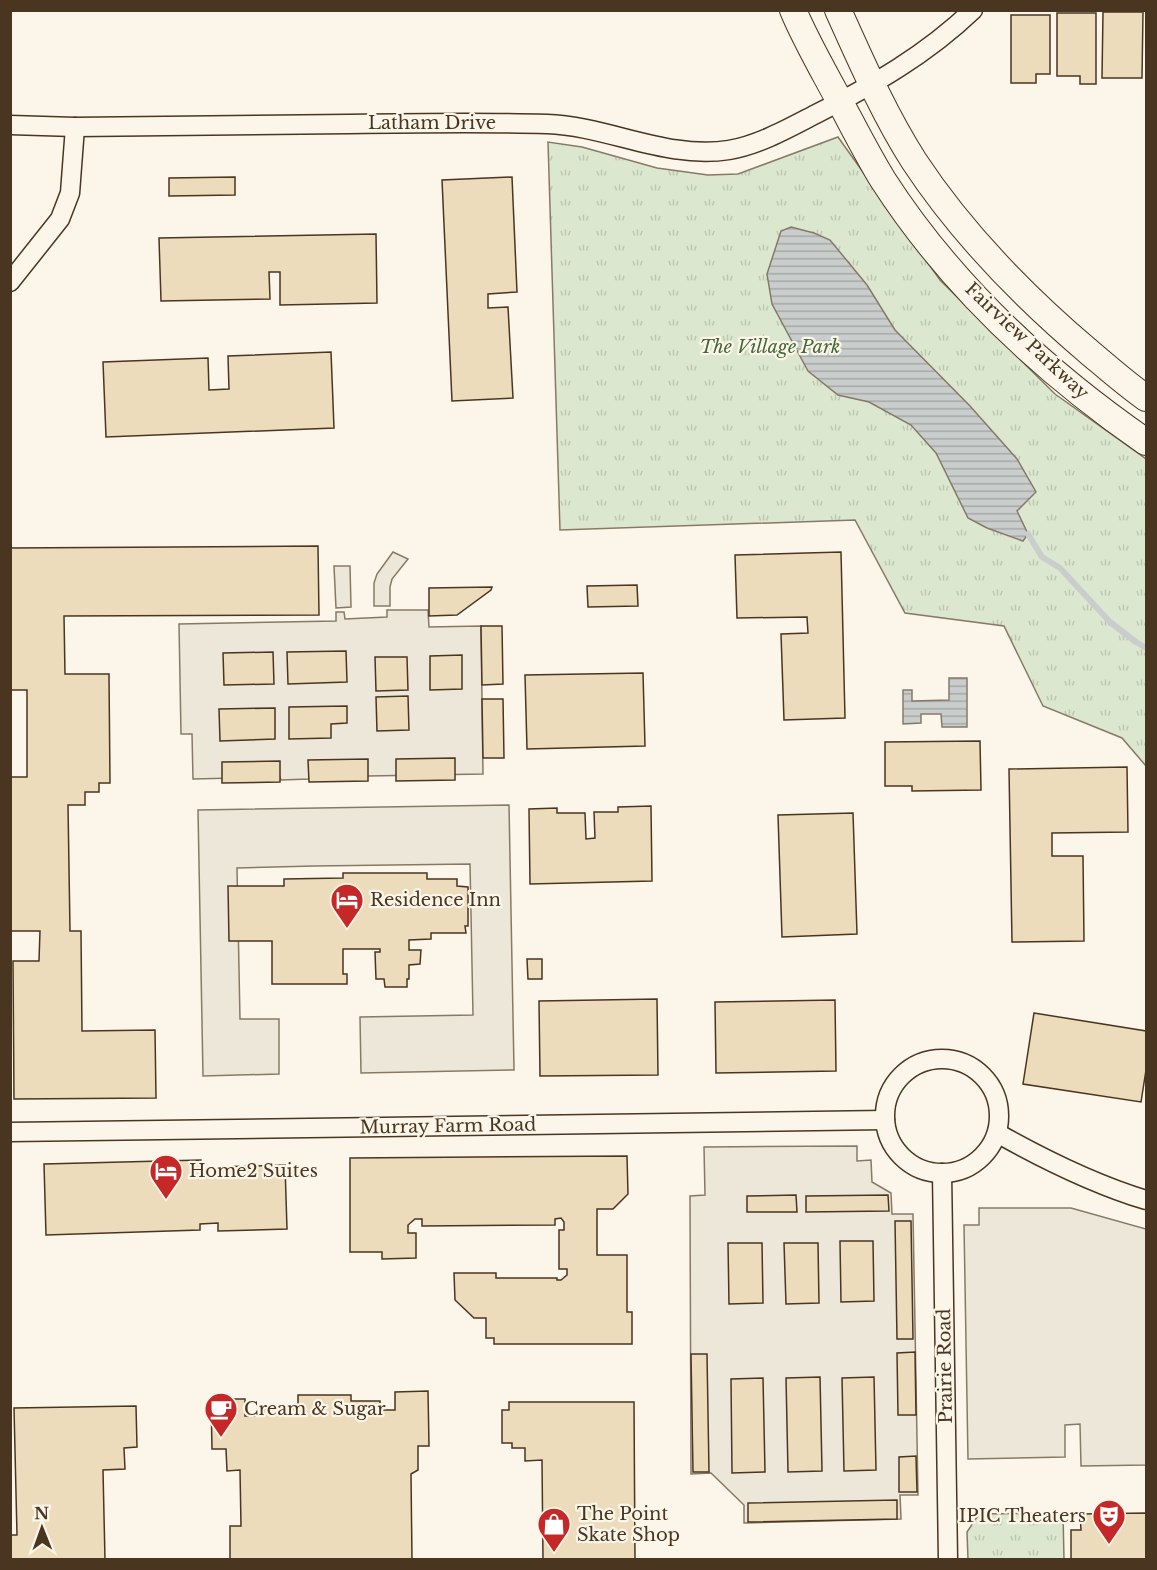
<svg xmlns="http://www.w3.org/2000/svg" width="1157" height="1570" viewBox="0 0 1157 1570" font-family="'Libre Baskerville',serif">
<defs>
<pattern id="grass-tufts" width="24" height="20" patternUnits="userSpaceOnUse" patternTransform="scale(1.5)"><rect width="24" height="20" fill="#dce7d0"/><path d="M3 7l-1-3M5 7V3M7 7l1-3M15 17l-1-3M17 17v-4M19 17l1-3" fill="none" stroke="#bec7b2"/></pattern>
<pattern id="water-rules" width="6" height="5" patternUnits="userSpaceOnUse" patternTransform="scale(1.5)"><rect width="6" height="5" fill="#c9cecd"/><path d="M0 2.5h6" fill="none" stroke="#a5a8a6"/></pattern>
</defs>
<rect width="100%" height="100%" fill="#fbf6e9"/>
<g fill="url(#grass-tufts)" stroke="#887966" stroke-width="1.5">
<polygon points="838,137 940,280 1055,394 1146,459 1146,766 1122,738 1043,706 1004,626 905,613 855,520 560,530 548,142 582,147 657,168 708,175 738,174"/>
<polygon points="1063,1513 1064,1559 968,1559 967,1532 979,1514"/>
</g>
<g fill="#ede7d9" stroke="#887966" stroke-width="1.5">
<polygon points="393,552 408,559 392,579 390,587 390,606 374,606 374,583 377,574"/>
<polygon points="334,566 350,566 351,607 336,608"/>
<polygon points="387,610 428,610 429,627 481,626 483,774 309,777 309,779 281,780 280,777 193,779 192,734 181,734 179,624 336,621 336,612 344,612 345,619 387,617"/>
<polygon points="509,805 514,1070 361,1073 360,1017 473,1015 470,864 314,866 237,868 240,1019 279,1019 279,1074 203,1076 198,810"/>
<polygon points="857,1146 857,1161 871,1160 872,1182 891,1193 892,1214 913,1214 918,1495 900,1495 901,1519 744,1523 744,1505 711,1473 691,1474 690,1196 705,1195 704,1147"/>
<polygon points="979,1208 1071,1208 1146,1229 1146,1465 1081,1466 1080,1424 1065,1425 1065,1457 968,1459 964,1225 979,1225"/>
</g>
<g fill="url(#water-rules)" stroke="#887966" stroke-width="1.5">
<polygon points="791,227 814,233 830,240 867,285 895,330 970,406 1017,459 1036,492 1017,511 1028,534 1023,541 987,528 968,518 936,453 911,425 869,402 838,395 808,371 772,304 767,274 781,231"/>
<polygon points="949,678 967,678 967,727 942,727 941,714 921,714 921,723 903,724 903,690 912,690 912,701 949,700"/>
</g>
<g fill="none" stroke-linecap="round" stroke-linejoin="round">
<polyline stroke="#c9cecd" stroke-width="6" points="1028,534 1042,557 1060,568 1110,622 1136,642 1146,648"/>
</g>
<g fill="#ecdcbc" stroke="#4a3520" stroke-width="1.5">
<polygon points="1103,12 1143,12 1142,78 1102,78"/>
<polygon points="1057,13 1096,13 1096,84 1080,84 1080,76 1057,76"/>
<polygon points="1011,15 1050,15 1050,74 1036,74 1036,83 1011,83"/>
<polygon points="235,177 235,195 169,196 169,178"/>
<polygon points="512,177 517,292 488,294 488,308 508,307 513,398 452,401 442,180"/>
<polygon points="376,234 377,303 280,305 280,272 269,272 270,299 161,301 159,238"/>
<polygon points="331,352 334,428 106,437 103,362 208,358 209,390 229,389 228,356"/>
<polygon points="318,546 319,615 64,616 65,674 109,674 110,783 99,783 99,792 85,792 85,805 68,805 70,931 81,931 82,1031 155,1030 156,1098 14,1099 13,961 39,961 40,931 10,931 10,777 27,777 27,690 10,690 10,548"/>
<polygon points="841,552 845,718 784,720 781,634 808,633 807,617 737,618 735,555"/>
<polygon points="637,585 638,606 588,607 587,586"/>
<polygon points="492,587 491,590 457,615 429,616 429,588"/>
<polygon points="481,626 502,626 503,684 482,685"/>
<polygon points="346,651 347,682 288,684 287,652"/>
<polygon points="273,652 274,684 224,685 223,653"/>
<polygon points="462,655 462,689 430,690 430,656"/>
<polygon points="375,657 407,657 408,690 376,691"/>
<polygon points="643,673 645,746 527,749 525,675"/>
<polygon points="408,696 409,730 377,731 376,697"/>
<polygon points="482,699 503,699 504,758 483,758"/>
<polygon points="347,706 347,723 331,724 331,738 289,739 289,707"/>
<polygon points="275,708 275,739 220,741 219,709"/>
<polygon points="980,741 981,790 912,791 912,786 885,786 885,742"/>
<polygon points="455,758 455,780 396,781 396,759"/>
<polygon points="368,759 368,781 309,782 308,760"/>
<polygon points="280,761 280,782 222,783 222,762"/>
<polygon points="1127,767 1128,832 1052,833 1052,856 1083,856 1084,941 1012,942 1009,769"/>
<polygon points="651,806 652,881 530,884 529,809 557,808 557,813 585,813 586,839 595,838 594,812 618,812 618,807"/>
<polygon points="853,813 857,934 782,937 778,815"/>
<polygon points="343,873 427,873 427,879 457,879 457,886 468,887 468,926 465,926 466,933 431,933 431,939 409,940 409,950 421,950 420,964 409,965 409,979 407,979 407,987 385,987 384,979 376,979 375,952 380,952 380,949 343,949 343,974 347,974 347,984 272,984 272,941 229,941 228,886 284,886 284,879 343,878"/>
<polygon points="527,959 542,959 542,979 528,979"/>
<polygon points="657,999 658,1075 540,1076 539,1001"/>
<polygon points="835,1000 836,1071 716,1073 715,1002"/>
<polygon points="1034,1013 1146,1031 1146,1070 1141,1102 1023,1084"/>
<polygon points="627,1156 628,1194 613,1209 597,1209 597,1255 627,1255 627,1312 632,1312 632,1344 494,1344 494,1338 486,1338 486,1318 474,1318 455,1300 454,1273 496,1273 496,1278 557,1278 557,1280 561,1280 567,1275 567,1269 559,1269 559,1230 564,1230 564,1222 561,1218 555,1219 555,1225 422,1226 422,1219 415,1219 408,1225 408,1233 416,1233 416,1258 382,1259 382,1252 350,1252 350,1158"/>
<polygon points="201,1160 202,1177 219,1176 218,1167 285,1165 287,1229 218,1231 218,1223 200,1224 200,1230 46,1235 44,1164"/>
<polygon points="796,1195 797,1212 747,1212 747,1196"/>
<polygon points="888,1195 889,1211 806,1212 806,1196"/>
<polygon points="895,1221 911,1221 913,1339 897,1339"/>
<polygon points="840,1241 873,1241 874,1301 841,1302"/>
<polygon points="728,1243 762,1243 763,1303 729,1304"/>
<polygon points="784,1243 818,1243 819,1303 786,1304"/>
<polygon points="915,1352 916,1415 898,1415 897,1353"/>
<polygon points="691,1354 707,1354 709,1472 693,1472"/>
<polygon points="820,1377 822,1471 788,1472 786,1378"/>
<polygon points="874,1377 876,1470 844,1471 842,1378"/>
<polygon points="763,1378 765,1472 732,1473 731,1379"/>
<polygon points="428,1391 429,1446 418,1446 418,1470 411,1474 412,1560 230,1560 230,1526 241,1526 240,1470 227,1471 226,1449 212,1449 211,1399 245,1399 245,1416 264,1416 264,1409 298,1409 298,1395 351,1395 351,1401 380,1401 380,1410 395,1410 395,1392"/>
<polygon points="509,1402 634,1402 635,1560 543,1560 542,1460 525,1461 525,1448 512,1448 512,1443 502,1443 502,1410 509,1410"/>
<polygon points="136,1406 137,1447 124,1448 125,1469 103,1470 105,1560 10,1560 10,1535 17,1535 14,1408"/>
<polygon points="916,1456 917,1492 899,1492 899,1457"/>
<polygon points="897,1500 897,1519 748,1522 748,1503"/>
<polygon points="1146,1513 1146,1560 1071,1560 1071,1530 1081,1530 1080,1514"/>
</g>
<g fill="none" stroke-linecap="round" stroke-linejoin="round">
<defs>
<g id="street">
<path d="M10,125L75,127C166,126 257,125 349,124C415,123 481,122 547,124C608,126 667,160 729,150C759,145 789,128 816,114C873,85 926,55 973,10"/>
<polyline points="10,282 60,219 70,193 75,127"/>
<circle cx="942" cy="1116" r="57"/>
<polyline points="10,1132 885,1120"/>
<path d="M997,1133C1045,1160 1093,1184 1146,1200"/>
<polyline points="942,1173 948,1560"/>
</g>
<g id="secondary">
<path d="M793,10C806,41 823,70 839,100C853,126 867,154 883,180C950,284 1045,372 1146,442"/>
<path d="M838,10C861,61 884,114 914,161C962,234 1023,296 1089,352C1108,368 1126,384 1146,398"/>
</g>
</defs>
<use href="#street" stroke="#4a3520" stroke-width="21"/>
<use href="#secondary" stroke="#4a3520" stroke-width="28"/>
<use href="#street" stroke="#fbf6e9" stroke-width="18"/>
<use href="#secondary" stroke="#fbf6e9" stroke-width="26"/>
</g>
<defs>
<symbol id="hotel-pin" viewBox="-11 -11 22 30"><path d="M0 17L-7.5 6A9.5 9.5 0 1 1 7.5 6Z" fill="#c62828" stroke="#fbf6e9"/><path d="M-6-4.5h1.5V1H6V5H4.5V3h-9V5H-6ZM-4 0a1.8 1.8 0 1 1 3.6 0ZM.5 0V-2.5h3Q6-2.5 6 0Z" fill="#fff"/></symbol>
<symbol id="cafe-pin" viewBox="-11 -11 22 30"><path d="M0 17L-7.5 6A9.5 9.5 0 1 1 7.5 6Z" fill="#c62828" stroke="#fbf6e9"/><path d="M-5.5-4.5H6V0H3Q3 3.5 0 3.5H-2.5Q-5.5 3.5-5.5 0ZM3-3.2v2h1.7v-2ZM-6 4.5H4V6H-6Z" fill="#fff"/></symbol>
<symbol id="theatre-pin" viewBox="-11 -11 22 30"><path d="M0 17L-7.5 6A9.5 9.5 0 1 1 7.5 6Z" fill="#c62828" stroke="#fbf6e9"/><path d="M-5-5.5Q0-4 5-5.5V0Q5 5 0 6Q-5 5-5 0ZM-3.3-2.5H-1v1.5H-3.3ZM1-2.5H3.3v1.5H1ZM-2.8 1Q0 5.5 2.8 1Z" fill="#fff"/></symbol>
<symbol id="shop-pin" viewBox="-11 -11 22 30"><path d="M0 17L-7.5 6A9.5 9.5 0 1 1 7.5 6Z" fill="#c62828" stroke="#fbf6e9"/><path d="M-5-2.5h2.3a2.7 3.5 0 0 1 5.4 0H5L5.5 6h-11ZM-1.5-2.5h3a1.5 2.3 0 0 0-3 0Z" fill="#fff"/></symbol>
</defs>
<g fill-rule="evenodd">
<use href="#hotel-pin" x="328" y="881" width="38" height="52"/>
<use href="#hotel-pin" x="147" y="1152" width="38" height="52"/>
<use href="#cafe-pin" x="202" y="1390" width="38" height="52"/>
<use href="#theatre-pin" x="1090" y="1497" width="38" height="52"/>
<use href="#shop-pin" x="535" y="1505" width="38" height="52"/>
</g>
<g text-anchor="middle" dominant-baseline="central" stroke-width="4.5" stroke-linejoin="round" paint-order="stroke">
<g font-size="18" fill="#4a3520" stroke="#fbf6e9">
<text x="432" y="123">Latham Drive</text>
<text transform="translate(1027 341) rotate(43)">Fairview Parkway</text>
<text transform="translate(448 1126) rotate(-1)">Murray Farm Road</text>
<text transform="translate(945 1366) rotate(-91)">Prairie Road</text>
</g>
<g font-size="18" font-style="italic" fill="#436837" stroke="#fbf6e9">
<text x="770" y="347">The Village Park</text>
</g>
<g font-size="18" fill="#4a3520" stroke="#fbf6e9" text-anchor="start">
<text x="370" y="900">Residence Inn</text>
<text x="189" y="1171">Home2 Suites</text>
<text x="244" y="1409">Cream &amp; Sugar</text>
<text x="577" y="1514">The Point<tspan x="577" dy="21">Skate Shop</tspan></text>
<text x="1086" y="1516" text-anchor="end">IPIC Theaters</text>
</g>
</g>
<rect width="1157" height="1570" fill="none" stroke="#4a3520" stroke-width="24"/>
<g transform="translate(42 1528) rotate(359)" stroke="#fbf6e9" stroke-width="4.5" paint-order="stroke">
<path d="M0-4.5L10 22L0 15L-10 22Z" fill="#4a3520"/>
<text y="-9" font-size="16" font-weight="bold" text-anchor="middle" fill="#4a3520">N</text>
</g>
</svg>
